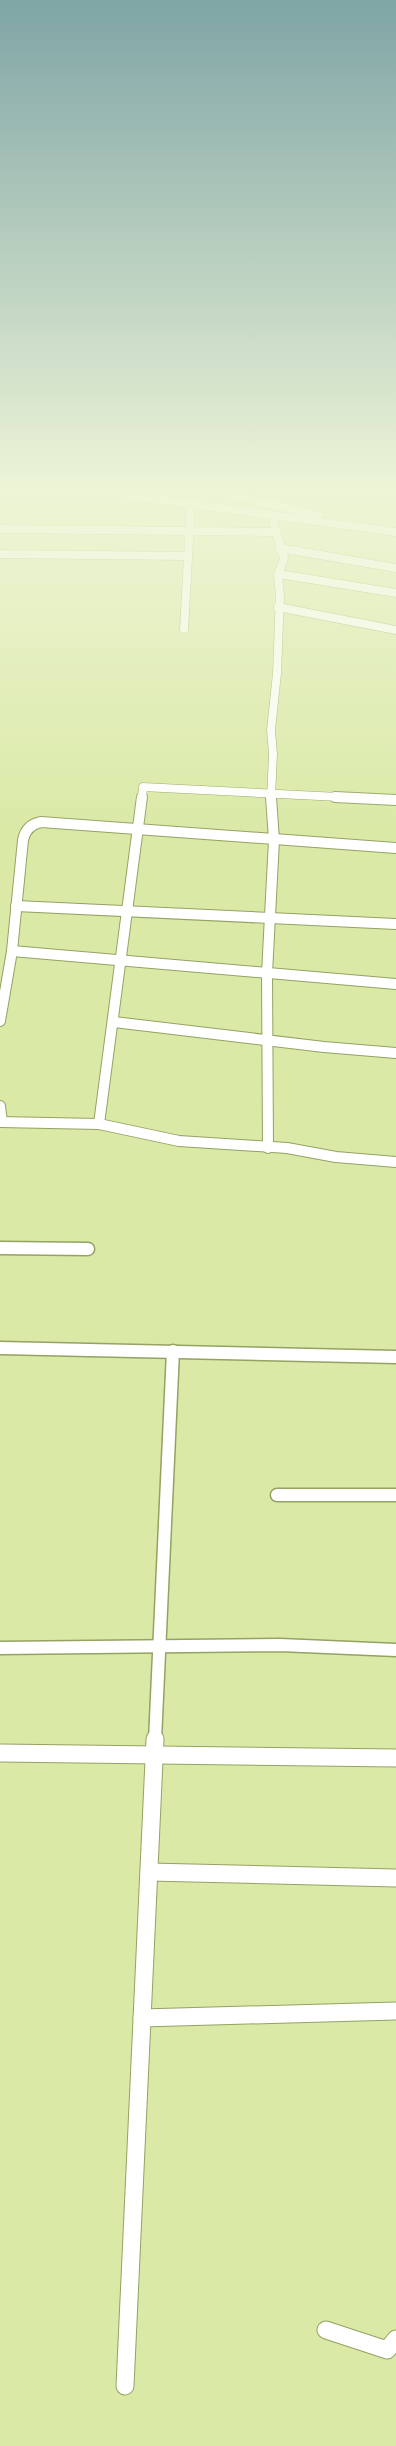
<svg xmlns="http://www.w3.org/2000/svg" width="396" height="2446" viewBox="0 0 396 2446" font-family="'PT Sans',sans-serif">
<rect width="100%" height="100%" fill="#dae9a6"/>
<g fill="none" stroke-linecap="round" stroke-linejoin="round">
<defs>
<g id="minor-far3">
<polyline points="80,489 396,532"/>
<polyline points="203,489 318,515"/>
<polyline points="0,529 276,532"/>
<polyline points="280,548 396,568"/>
<polyline points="0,554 188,556"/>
<polyline points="279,574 396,593"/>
<polyline points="278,607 396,630"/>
<polyline points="184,629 191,505"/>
<polyline points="142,798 143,787 359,798"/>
<polyline points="271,798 273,754 271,730 277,673 280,596 278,575 284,558 274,524 275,516"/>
</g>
<g id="minor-far2">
<polyline points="142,797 99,1124 179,1141 287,1148 336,1157 396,1162"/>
<polyline points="335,797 396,800"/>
<polyline points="16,906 396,924"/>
<polyline points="12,951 396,984"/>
<path d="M0,1021L12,951L23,840C25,830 31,824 41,822L396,848"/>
<polyline points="114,1022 324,1047 396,1053"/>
<polyline points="0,1106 2,1122"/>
<polyline points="0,1122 99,1124"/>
<polyline points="268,1148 267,973 274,840 271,797"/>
</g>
<g id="minor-far1">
<polyline points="0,1248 88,1249"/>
<polyline points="0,1348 396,1357"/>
<polyline points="277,1495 396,1495"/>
<polyline points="0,1648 280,1645 396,1650"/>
<polyline points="155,1740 173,1351"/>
</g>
<g id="minor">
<polyline points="0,1753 396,1758"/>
<polyline points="149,1872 396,1878"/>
<polyline points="142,2018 396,2011"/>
<polyline points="326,2330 387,2350 396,2339"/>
<polyline points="125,2386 155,1739"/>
</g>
</defs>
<use href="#minor-far3" stroke="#94a262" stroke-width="9"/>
<use href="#minor-far2" stroke="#94a262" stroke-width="12"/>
<use href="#minor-far1" stroke="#94a262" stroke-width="15"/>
<use href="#minor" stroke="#94a262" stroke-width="19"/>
<use href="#minor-far3" stroke="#fff" stroke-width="8"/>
<use href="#minor-far2" stroke="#fff" stroke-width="10"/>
<use href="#minor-far1" stroke="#fff" stroke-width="12"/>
<use href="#minor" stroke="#fff" stroke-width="17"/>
</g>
<linearGradient id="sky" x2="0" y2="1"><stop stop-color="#7fa5a6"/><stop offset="0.59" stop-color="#eef5d7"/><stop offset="1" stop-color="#eef5d7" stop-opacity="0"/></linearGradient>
<rect width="396" height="832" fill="url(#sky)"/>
</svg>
